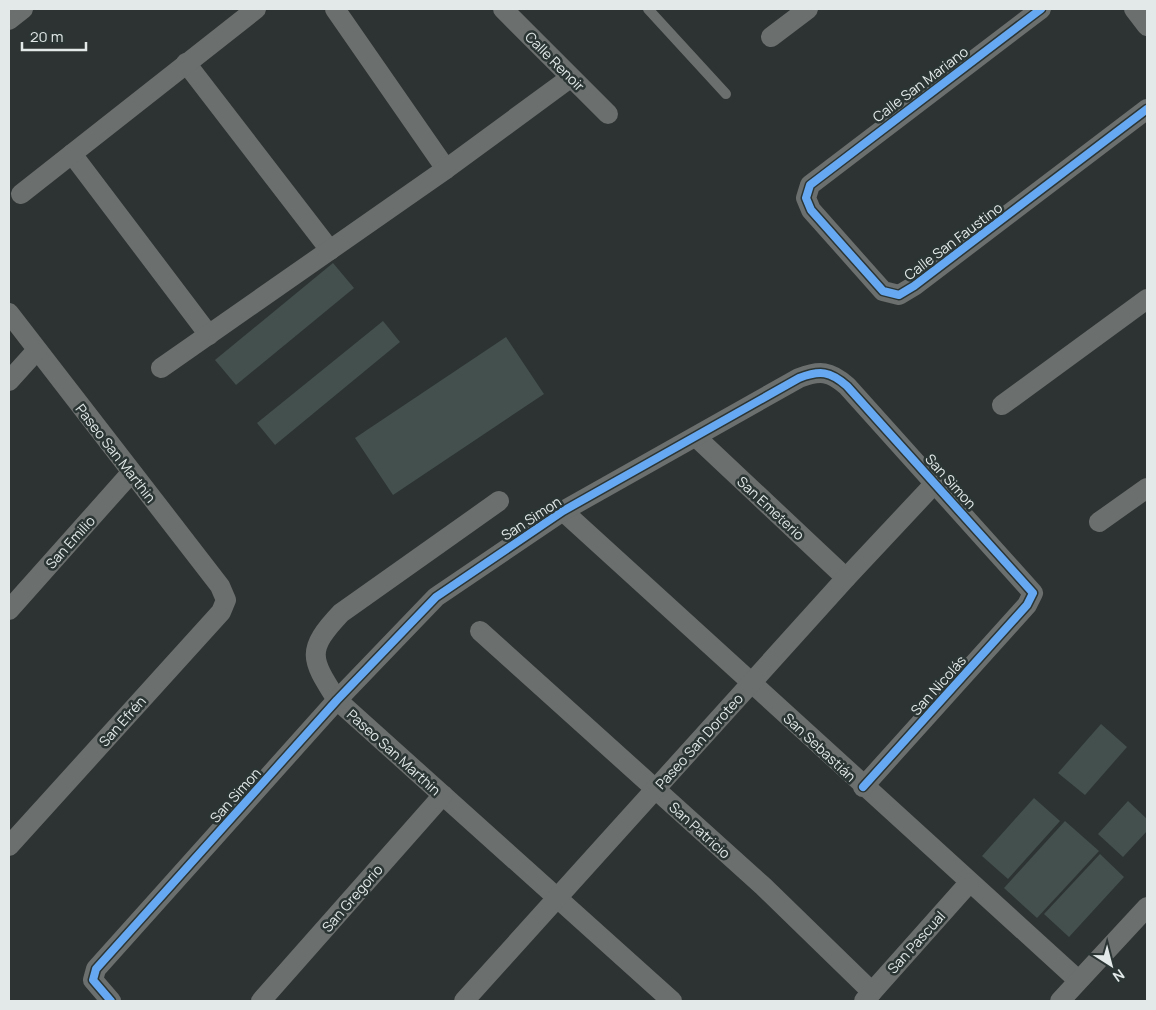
<svg xmlns="http://www.w3.org/2000/svg" width="1156" height="1010" viewBox="0 0 1156 1010" font-family="Manrope,sans-serif">
<rect width="100%" height="100%" fill="#2d3332"/>
<g fill="#43504e">
<polygon points="333,263 354,288 236,385 215,360"/>
<polygon points="383,321 400,342 275,445 257,423"/>
<polygon points="506,337 544,394 393,495 355,438"/>
<polygon points="1101,724 1127,747 1085,795 1058,773"/>
<polygon points="1034,798 1060,821 1008,879 982,856"/>
<polygon points="1128,801 1147,819 1147,831 1123,857 1098,834"/>
<polygon points="1065,821 1099,851 1037,918 1004,888"/>
<polygon points="1100,854 1124,877 1069,937 1044,914"/>
</g>
<g fill="none" stroke-linecap="round" stroke-linejoin="round">
<polyline stroke="#6b6f6e" stroke-width="10" points="648,9 726,94"/>
<g stroke="#6b6f6e" stroke-width="20">
<polyline points="335,9 446,169"/>
<polyline points="503,9 608,114"/>
<polyline points="1041,9 810,185 806,198 811,210 883,291 899,295 914,286 1147,109"/>
<polyline points="1134,9 1147,26"/>
<polyline points="9,20 23,9"/>
<polyline points="771,37 808,9"/>
<polyline points="186,63 330,250"/>
<polyline points="72,154 209,335"/>
<polyline points="21,194 256,9"/>
<polyline points="9,313 220,586 226,600 221,612 9,846"/>
<polyline points="161,368 446,169 570,78"/>
<polyline points="9,381 37,350"/>
<polyline points="1002,405 1147,299"/>
<polyline points="696,437 846,578"/>
<path d="M499,501L341,613C305,651 311,659 337,700L672,1001"/>
<polyline points="563,511 1078,980"/>
<polyline points="1099,522 1147,488"/>
<polyline points="9,610 131,473"/>
<polyline points="480,631 763,886 872,992"/>
<path d="M111,1001L93,980L96,969L337,700L436,597L563,511L799,378C820,370 830,371 847,386L1033,593L1027,605L863,787"/>
<polyline points="261,1001 443,795"/>
<polyline points="464,1001 846,578 936,482"/>
<polyline points="864,1001 969,883"/>
<polyline points="1060,1001 1147,907"/>
</g>
<defs>
<g id="cycleway">
<polyline points="1041,9 810,185 806,198 811,210 883,291 899,295 914,286 1147,109"/>
<path d="M111,1001L93,980L96,969L337,700L436,597L563,511L799,378C820,370 830,371 847,386L1033,593L1027,605L863,787"/>
</g>
</defs>
<use href="#cycleway" stroke="#2b3534" stroke-width="11"/>
<use href="#cycleway" stroke="#66a8f1" stroke-width="8"/>
</g>
<g text-anchor="middle" dominant-baseline="central" stroke-width="5" stroke-linejoin="round" paint-order="stroke">
<g font-size="14" fill="#e2e9e8" stroke="#2b3534">
<text transform="translate(555 61) rotate(45)">Calle Renoir</text>
<text transform="translate(920 84) rotate(-37)">Calle San Mariano</text>
<text transform="translate(953 241) rotate(-37)">Calle San Faustino</text>
<text transform="translate(116 453) rotate(52)">Paseo San Marthin</text>
<text transform="translate(951 481) rotate(48)">San Simon</text>
<text transform="translate(771 508) rotate(43)">San Emeterio</text>
<text transform="translate(531 518) rotate(-33)">San Simon</text>
<text transform="translate(70 542) rotate(-48)">San Emilio</text>
<text transform="translate(938 685) rotate(-48)">San Nicolás</text>
<text transform="translate(122 721) rotate(-48)">San Efrén</text>
<text transform="translate(699 741) rotate(-48)">Paseo San Doroteo</text>
<text transform="translate(820 747) rotate(43)">San Sebastián</text>
<text transform="translate(394 752) rotate(42)">Paseo San Marthin</text>
<text transform="translate(235 795) rotate(-48)">San Simon</text>
<text transform="translate(700 830) rotate(42)">San Patricio</text>
<text transform="translate(352 898) rotate(-49)">San Gregorio</text>
<text transform="translate(916 942) rotate(-48)">San Pascual</text>
</g>
</g>
<rect width="1156" height="1010" fill="none" stroke="#e2e9e8" stroke-width="20"/>
<g transform="translate(1111 965) rotate(144)" stroke="#2b3534" stroke-width="4" paint-order="stroke">
<path d="M0-4L9 19L0 12L-9 19Z" fill="#e2e9e8"/>
<text y="-8" font-size="14" font-weight="bold" text-anchor="middle" fill="#e2e9e8">N</text>
</g>
<path d="M22 42v8h64v-8" fill="none" stroke="#e2e9e8" stroke-width="2.5"/>
<text x="30" y="42" font-size="15" fill="#e2e9e8" stroke="#2b3534" stroke-width="4" paint-order="stroke">20 m</text>
</svg>
